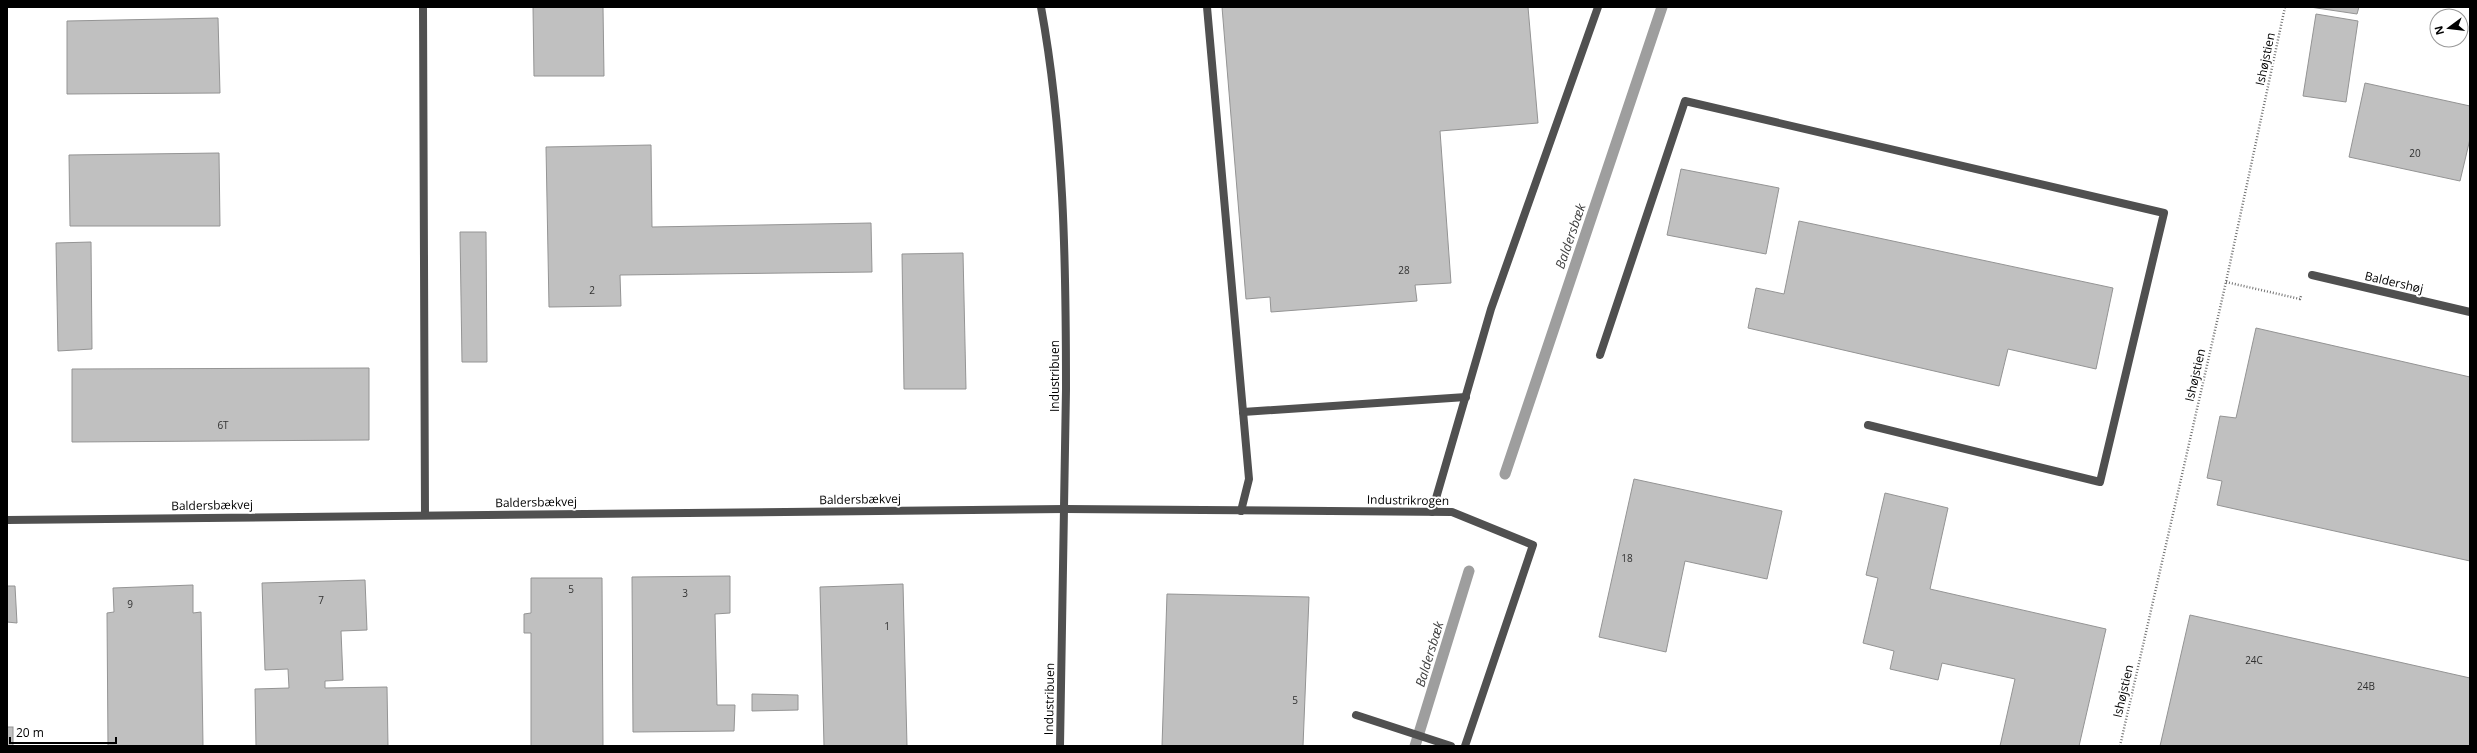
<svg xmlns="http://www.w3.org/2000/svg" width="2477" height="753" viewBox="0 0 2477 753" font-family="'Open Sans',sans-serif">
<rect width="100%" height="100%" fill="#fff"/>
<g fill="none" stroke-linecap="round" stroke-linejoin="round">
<g stroke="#9e9e9e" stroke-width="11">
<polyline points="1505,474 1662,7"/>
<polyline points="1415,746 1469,571"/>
</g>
</g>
<g fill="#c0c0c0" stroke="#949494">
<polygon points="533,7 603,7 604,76 534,76"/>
<polygon points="1222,7 1528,7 1538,123 1440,131 1451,283 1415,285 1417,301 1271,312 1270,297 1246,299"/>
<polygon points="2310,7 2359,7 2357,14"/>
<polygon points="2316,14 2358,21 2346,102 2303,96"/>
<polygon points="218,18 220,93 67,94 67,21"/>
<polygon points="2365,83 2470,106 2470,139 2460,181 2349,157"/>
<polygon points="651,145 652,227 871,223 872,272 620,275 621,306 549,307 546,147"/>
<polygon points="219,153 220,226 70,226 69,155"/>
<polygon points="1681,169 1779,188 1766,254 1667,235"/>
<polygon points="1799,221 2113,288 2096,369 2008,349 1999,386 1748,328 1756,288 1784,294"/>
<polygon points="460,232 486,232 487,362 462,362"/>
<polygon points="91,242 92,349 58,351 56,243"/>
<polygon points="963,253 966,389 904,389 902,254"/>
<polygon points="2256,328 2470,377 2470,561 2217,505 2222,481 2207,478 2220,416 2236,418"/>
<polygon points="369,368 369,440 72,442 72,369"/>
<polygon points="1634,479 1782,511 1767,579 1685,561 1666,652 1599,637"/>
<polygon points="1885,493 1948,508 1930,589 2106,629 2079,746 2000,746 2015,679 1942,663 1938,680 1890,669 1894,651 1863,643 1878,578 1866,575"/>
<polygon points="730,576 730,613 715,614 717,705 735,705 734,731 633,732 632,577"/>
<polygon points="531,578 602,578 603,746 531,746 531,633 524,633 524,614 531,613"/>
<polygon points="365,580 367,630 341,631 343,680 325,681 325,688 387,687 388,746 256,746 255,689 289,688 288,669 265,670 262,583"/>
<polygon points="903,584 907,746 824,746 820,587"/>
<polygon points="193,585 193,613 201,612 203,746 108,746 107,613 114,612 113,588"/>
<polygon points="7,586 15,586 17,623 7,622"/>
<polygon points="1167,594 1309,597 1303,746 1162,746"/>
<polygon points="2190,615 2470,678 2470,746 2160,746"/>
<polygon points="752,694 798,695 798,710 752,711"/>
<rect x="7" y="727" width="6" height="19"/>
</g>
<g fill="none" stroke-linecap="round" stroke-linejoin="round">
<g stroke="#727272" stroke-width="2.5" stroke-dasharray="1 2" stroke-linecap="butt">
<polyline points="2226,282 2300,299 2301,296"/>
<polyline points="2120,746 2226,282 2285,7"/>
</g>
<g stroke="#505050" stroke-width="8">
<polyline points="423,7 425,515"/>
<polyline points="1207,7 1249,479 1241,511"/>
<polyline points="1600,355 1685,101 2164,213 2100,482 1868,425"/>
<polyline points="1243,412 1466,397"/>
<polyline points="1432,512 1491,309 1598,7"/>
<polyline points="1356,715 1451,746"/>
</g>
<g stroke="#505050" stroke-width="8">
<polyline points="2312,275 2470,312"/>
<polyline points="7,520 1065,509 1452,512 1533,545 1465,746"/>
</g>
<path stroke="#505050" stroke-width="8" d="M1041,7C1064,133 1066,261 1066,389C1065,508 1063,627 1060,746"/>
</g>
<g text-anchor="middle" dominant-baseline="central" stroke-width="4" stroke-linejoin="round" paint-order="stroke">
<g font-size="10" fill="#303030">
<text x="2415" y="153">20</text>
<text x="1404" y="270">28</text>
<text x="592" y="290">2</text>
<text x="223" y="425">6T</text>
<text x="1627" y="558">18</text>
<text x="571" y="589">5</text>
<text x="685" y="593">3</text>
<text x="321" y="600">7</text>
<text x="130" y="604">9</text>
<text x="887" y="626">1</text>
<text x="2254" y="660">24C</text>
<text x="2366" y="686">24B</text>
<text x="1295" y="700">5</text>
</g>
<g font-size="12" fill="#000" stroke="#fff">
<text transform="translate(2265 59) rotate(-78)">Ishøjstien</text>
<text transform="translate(2394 282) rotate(13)">Baldershøj</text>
<text transform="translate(2195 375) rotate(-77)">Ishøjstien</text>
<text transform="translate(1054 376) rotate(-90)">Industribuen</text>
<text transform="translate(860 499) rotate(-1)">Baldersbækvej</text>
<text transform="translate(1408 500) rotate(1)">Industrikrogen</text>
<text transform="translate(536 502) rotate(-1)">Baldersbækvej</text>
<text transform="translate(212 505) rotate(-1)">Baldersbækvej</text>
<text transform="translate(2123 691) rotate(-77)">Ishøjstien</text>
<text transform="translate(1049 699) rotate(-89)">Industribuen</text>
</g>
<g font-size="13" font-style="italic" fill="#3f3f3f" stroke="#fff">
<text transform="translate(1570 236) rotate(-71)">Baldersbæk</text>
<text transform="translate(1429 654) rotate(-73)">Baldersbæk</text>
</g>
</g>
<rect width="2477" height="753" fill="none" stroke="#000000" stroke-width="16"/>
<g transform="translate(2449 28) rotate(255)"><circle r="19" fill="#ffffff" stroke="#999999"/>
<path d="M0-3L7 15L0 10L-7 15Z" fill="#000000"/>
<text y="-6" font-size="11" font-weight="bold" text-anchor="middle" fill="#000000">N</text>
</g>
<path d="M10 737v6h106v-6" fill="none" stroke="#000000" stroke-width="2"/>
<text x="16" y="737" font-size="12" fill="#000000" stroke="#ffffff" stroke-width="3" paint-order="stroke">20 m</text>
</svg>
